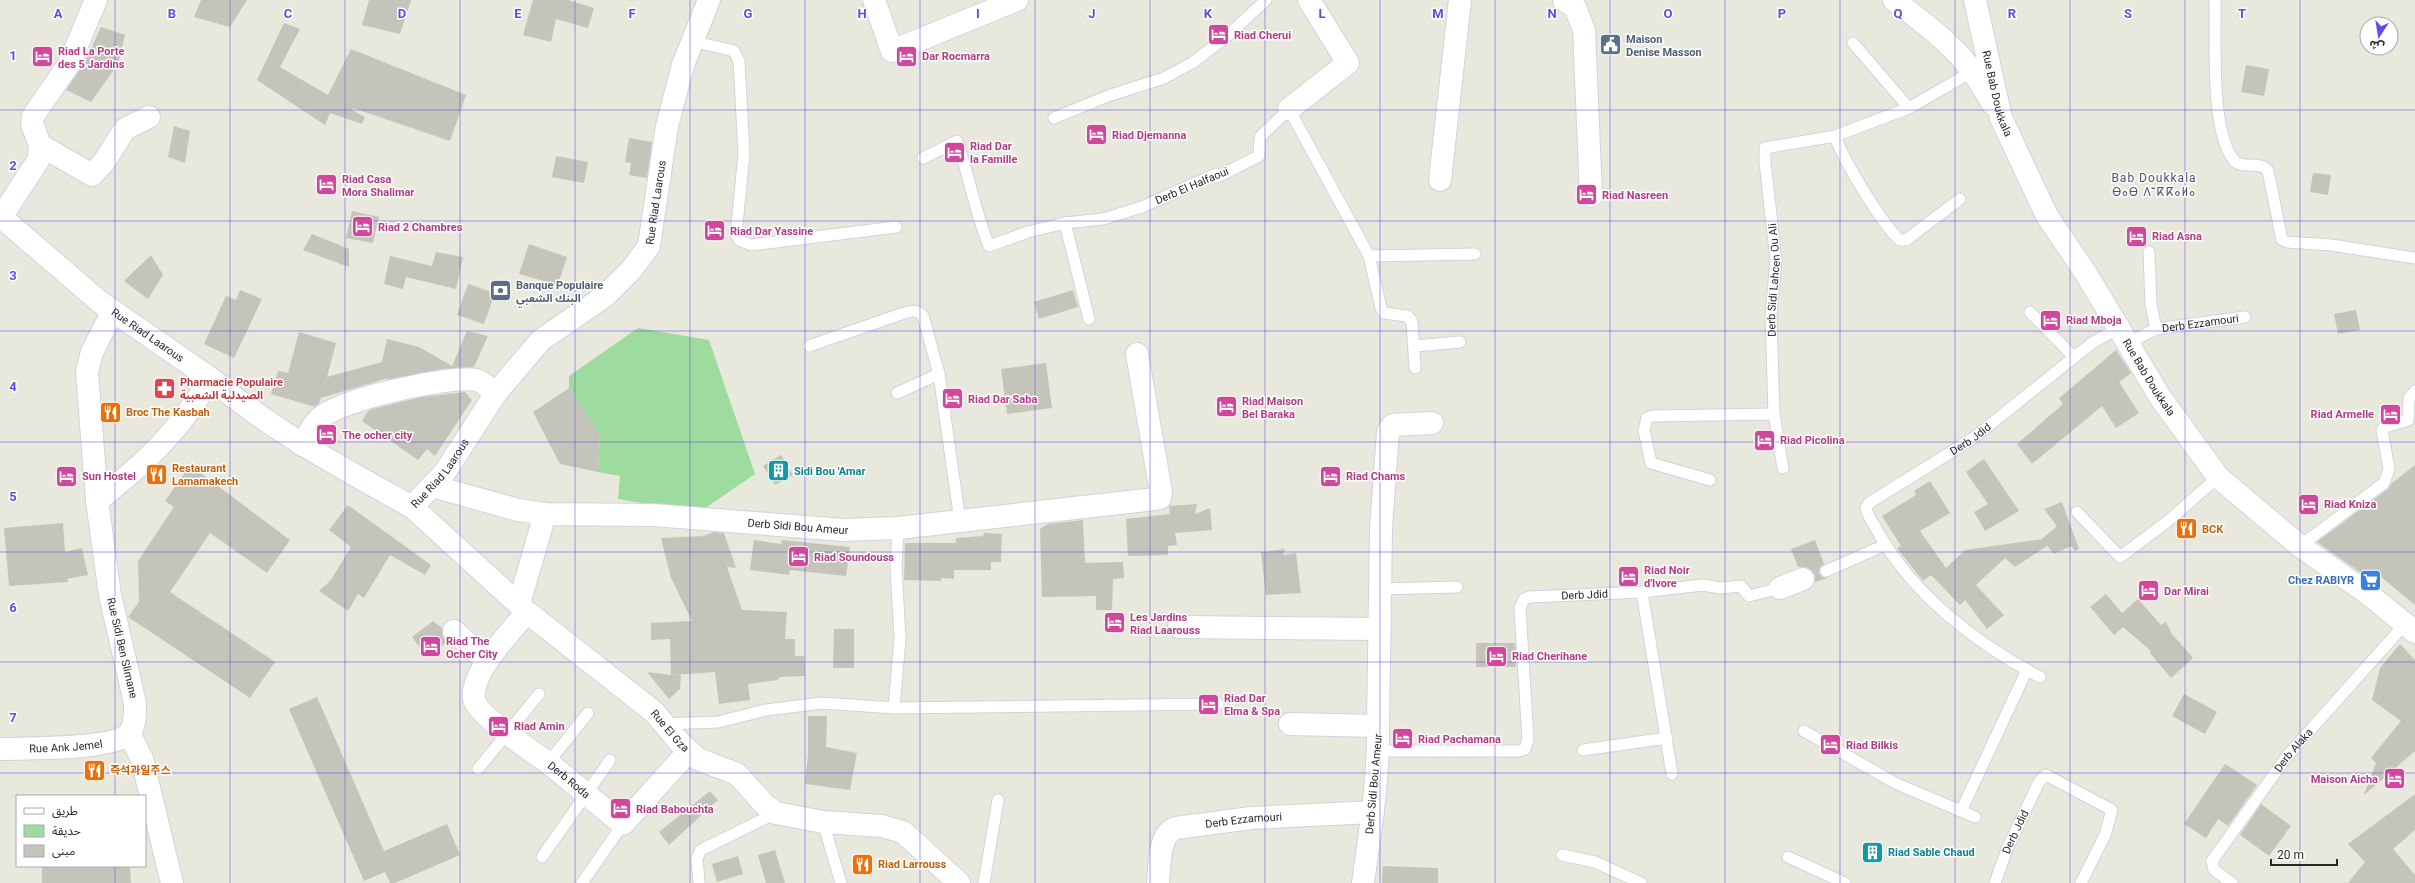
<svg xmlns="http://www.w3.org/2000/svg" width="2415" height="883" viewBox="0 0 2415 883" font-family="Roboto,'Noto Sans Arabic','Noto Sans KR','Noto Sans Tifinagh',sans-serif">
<rect width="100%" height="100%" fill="#e9e8dc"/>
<polygon fill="#9ddb9e" points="638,328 709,340 755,474 698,513 618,499 620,476 598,472 600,435 569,388 569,376"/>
<g fill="#c5c4bb">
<polygon points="201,0 247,0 230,27 194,17"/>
<polygon points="369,0 411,0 400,34 362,25"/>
<polygon points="533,0 568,0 594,8 588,28 556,19 551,42 523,35"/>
<polygon points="284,23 300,29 280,67 328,95 351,49 466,95 450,141 353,108 352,110 365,117 362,124 330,113 325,125 257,80"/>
<polygon points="101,27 125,35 118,64 91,102 66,90 84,64"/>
<polygon points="2246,65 2269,69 2264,96 2241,92"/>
<polygon points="174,126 190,131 185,163 168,157"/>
<polygon points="629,138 652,142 647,178 629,175 631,163 625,162"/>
<polygon points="556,156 588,162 584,183 552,177"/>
<polygon points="2313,173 2331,175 2328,195 2310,192"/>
<polygon points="352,211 379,217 373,243 346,238"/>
<polygon points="312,234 349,249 349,267 303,250"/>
<polygon points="529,244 567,257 558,285 519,274"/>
<polygon points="436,252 463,257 456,289 406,277 403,289 384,284 390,256 432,266"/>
<polygon points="151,255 163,275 148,299 124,281"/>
<polygon points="468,284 495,293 484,324 457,315"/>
<polygon points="240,290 262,299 234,358 204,344 226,296 236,300"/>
<polygon points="1073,290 1078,307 1039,319 1034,302"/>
<polygon points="2356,310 2360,330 2338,334 2334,314"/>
<polygon points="467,331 488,336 474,367 442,369 386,380 388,378 321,398 319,404 315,407 271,394 278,371 288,373 299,332 336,343 327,377 382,362 387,339 419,347 452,366"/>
<polygon points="2116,350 2131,373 2119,382 2139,413 2116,428 2102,406 2032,464 2017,444 2063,404 2059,398"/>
<polygon points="1046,363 1052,408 1007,414 1001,369"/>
<polygon points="569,388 600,435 598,472 560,464 533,412"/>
<polygon points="465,392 472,400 435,456 427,449 418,460 362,421 368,411 373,409 422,397"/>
<polygon points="781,455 793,475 775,485 763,466"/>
<polygon points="1984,459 2019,511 1985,531 1974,512 1988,504 1966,472"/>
<polygon points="190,465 290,540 267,573 210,533 170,592 275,662 250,698 128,617 139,602 138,561 174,507 165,501"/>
<polygon points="2415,465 2415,605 2380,576 2374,582 2317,542 2388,489 2392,483"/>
<polygon points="1930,481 1950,513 1920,531 1946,568 1965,550 2042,539 2057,526 2044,509 2062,502 2079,549 2075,551 2071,546 2054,554 2047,546 2015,567 2005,558 1976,585 2004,615 1987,629 1965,600 1960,605 1931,575 1923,581 1897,548 1901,546 1882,516 1916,495 1914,491"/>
<polygon points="1197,504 1195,514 1210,508 1212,530 1175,533 1177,545 1168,546 1168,555 1128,556 1126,519 1170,514 1169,506"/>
<polygon points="348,505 431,565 425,575 390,555 364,598 358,594 348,611 319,591 331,580 351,547 329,530"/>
<polygon points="1083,520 1085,563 1123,562 1124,578 1113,579 1112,610 1096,610 1096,596 1042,597 1040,529 1048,524"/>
<polygon points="63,523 65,552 82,548 88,575 67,579 68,582 9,586 4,528"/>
<polygon points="714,532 724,533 736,568 727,567 742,610 787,612 785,639 795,639 795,656 804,656 805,676 780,677 778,680 748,684 750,700 719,704 715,672 673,675 681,675 680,689 669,699 647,672 671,675 670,639 651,640 651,623 692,621 671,578 661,538 703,536"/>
<polygon points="984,533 1002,534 1001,562 991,562 991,570 954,570 954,579 942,578 941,581 904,580 905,543 956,543 956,538 983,536"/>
<polygon points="754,540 781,544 782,540 850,547 846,576 790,570 789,575 750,570"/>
<polygon points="1815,540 1824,564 1820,567 1819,573 1822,577 1828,578 1815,582 1815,575 1811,570 1805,567 1798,567 1791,549"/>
<polygon points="1285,549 1283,555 1296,553 1301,593 1266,595 1261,552"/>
<polygon points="2106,594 2122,613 2138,599 2161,625 2166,622 2172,634 2193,658 2171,678 2150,653 2151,651 2123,627 2114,635 2090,607"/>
<polygon points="433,621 442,628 442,635 447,642 427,657 412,637"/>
<polygon points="834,629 854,629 854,668 833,668"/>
<polygon points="1476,643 1515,643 1516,667 1476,667"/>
<polygon points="2400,644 2415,660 2415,751 2364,795 2376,763 2371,758 2401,721 2372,700 2380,668"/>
<polygon points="2184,694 2217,712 2205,734 2172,716"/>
<polygon points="317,697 384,851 447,824 460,855 395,883 390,883 385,872 364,881 289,709"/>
<polygon points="808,716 827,716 826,747 857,753 850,790 805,784 808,755"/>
<polygon points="2225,764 2257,785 2228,826 2218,819 2206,838 2184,824"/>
<polygon points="710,791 718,800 669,845 659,832"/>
<polygon points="2415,794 2415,830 2393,849 2415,875 2415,883 2348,883 2365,862 2348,844"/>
<polygon points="2261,804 2291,826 2269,856 2240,835"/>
<polygon points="775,850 785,883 766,883 758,855"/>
<polygon points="738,856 743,874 717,882 712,864"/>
<polygon points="42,866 130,866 131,883 42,883"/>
<polygon points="1383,866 1438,868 1438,883 1382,883"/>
</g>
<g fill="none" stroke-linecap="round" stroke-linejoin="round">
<defs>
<g id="service">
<path d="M2215,0C2216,39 2210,129 2233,159C2241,171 2259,159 2268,171L2282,240L2287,242L2331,245L2415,258"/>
<polyline points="692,41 734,51 739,61 744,154 736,234 739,240 751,245 896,227"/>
<polyline points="1853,43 1909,108"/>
<polyline points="1054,118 1108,96 1164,78 1192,63 1225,38 1266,0"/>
<path d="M1835,136C1842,158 1883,226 1900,240H1906L1960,199"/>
<path d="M923,158L957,141C969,175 975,212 989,246L1028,232L1065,223L1089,319"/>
<polyline points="1065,223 1103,219 1142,207 1216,174 1216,177 1219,176 1259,156 1260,137 1289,109 1369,256 1381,308 1384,313 1407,316 1412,321 1415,368"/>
<polyline points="2149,252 2151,304 2156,329"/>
<polyline points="1369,256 1475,254"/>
<polyline points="2030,312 2074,357"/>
<path id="s1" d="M2128,343L2156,329L2245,317"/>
<path d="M809,346L904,313C912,311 917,309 923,316L939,374L960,521"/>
<polyline points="1415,346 1460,342"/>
<polyline points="897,393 939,374"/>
<path id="s2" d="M1783,468L1774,414L1771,315L1776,260L1765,162V148L1835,136L1909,108L1973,71"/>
<polyline points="1710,480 1651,463 1644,430 1647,418 1652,416 1774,414"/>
<polyline points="2077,512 2120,557 2168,521 2218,477"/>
<polyline points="2300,546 2384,483 2389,469 2382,430 2385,427 2408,420 2409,398 2415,391"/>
<polyline points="1826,571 1885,545"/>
<polyline points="1380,589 1457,587"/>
<polyline points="1642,592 1672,774"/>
<path id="s3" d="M2040,677C1977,644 1913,595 1878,532C1874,524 1868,517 1866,508L1869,503L1972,439L2092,343L2117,329"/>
<polyline points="894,708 900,638 896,567 898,528"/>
<polyline points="665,724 718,722 766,710 822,703 894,708 1218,704"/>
<polyline points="1804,731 1895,783 1975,817"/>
<polyline points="1583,750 1667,738"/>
<path id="s4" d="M1379,751H1520L1525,749L1528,740L1520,608L1524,599L1530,597L1642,592L1702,585L1721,588L1741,586L1749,596L1780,588"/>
<polyline points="548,763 588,713"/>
<polyline points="478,769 539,694"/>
<polyline points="1961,811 2027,670"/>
<polyline points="823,822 841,883"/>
<polyline points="1562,855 1595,862 1641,883"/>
<polyline points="542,857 610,760"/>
<polyline points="1788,857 1845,883"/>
<polyline points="582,883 623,824"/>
<polyline points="699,883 697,858 701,850 776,813"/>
<polyline points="984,883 998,800"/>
<path id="s5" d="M1995,883L2007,849L2039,782L2046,775L2112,810L2105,835L2081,883"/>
<path id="s6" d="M2232,883L2214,870L2212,861L2288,755L2405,624"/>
</g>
<g id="minor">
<polyline points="874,0 892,51 1017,0"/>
<polyline points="1564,0 1575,7 1584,30 1591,196"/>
<path d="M1894,0C1921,21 1953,44 1973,72C1980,82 1986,93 1993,104"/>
<path id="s7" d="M1975,0L2001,118L2047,216L2085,272L2160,397L2218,477L2300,546L2367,593L2415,632"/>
<polyline points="1289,109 1348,63 1309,0"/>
<polyline points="40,145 92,175 104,162 125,129 149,117"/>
<polyline points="1440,180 1460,0"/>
<path id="s8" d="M0,216L100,302L210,378"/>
<polyline points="0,219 39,159 40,145 32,124 33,116 69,64 96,0"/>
<path id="s9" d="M432,486L518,510L545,514L653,515L843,530L898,528L1155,499L1160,498L1161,492L1137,354"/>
<polyline points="97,501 87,372 92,352 113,311"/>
<path id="s10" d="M412,507L527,612L654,712L680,743L698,759L737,774L765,805L776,813L823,822L882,826L903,832L959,883"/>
<polyline points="1780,588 1803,579"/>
<polyline points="519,604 545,514"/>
<path id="s11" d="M527,612C511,632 470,672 474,699C476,714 533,752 547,762C573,782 597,804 623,824L688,752"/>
<polyline points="1179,627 1380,629"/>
<polyline points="454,631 487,661"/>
<path d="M1290,724L1378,726C1379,778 1370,831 1363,883"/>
<polyline points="1378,726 1381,528 1388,432 1393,425 1432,423"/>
<polyline points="129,733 142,759 172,883"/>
<path id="s12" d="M1158,883C1160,866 1158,834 1176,828L1251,818L1373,812"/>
</g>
<g id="tertiary">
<path d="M302,445C307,436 312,426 319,419C338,400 449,375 476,380C482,381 490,389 496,393"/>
<path id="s13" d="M0,749C24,748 115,750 129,733C136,725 135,713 135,703L110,595L97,501C143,465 181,430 210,378C271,430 342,468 412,507L445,472L496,393L541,340L605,296L632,269L649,246L667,126L683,65L709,0"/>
</g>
</defs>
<use href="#service" stroke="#d3d1e0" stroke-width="13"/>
<use href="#minor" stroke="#d3d1e0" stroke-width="24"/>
<use href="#tertiary" stroke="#d3d1e0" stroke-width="24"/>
<use href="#service" stroke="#fff" stroke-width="11"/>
<use href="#minor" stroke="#fff" stroke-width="22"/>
<use href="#tertiary" stroke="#fff" stroke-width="22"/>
</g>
<path fill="none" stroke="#644ae8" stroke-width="1" stroke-opacity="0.55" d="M115,0V796M230,0V883M345,0V883M460,0V883M575,0V883M690,0V883M805,0V883M920,0V883M1035,0V883M1150,0V883M1265,0V883M1380,0V883M1495,0V883M1610,0V883M1725,0V883M1840,0V883M1955,0V883M2070,0V883M2185,0V883M2300,0V883M0,110H2415M0,221H2415M0,331H2415M0,442H2415M0,552H2415M0,662H2415M0,773H2415M115,866V883"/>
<defs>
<symbol id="hotel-square" viewBox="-11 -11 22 22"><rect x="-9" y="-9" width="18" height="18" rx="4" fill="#d1479c" stroke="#fff"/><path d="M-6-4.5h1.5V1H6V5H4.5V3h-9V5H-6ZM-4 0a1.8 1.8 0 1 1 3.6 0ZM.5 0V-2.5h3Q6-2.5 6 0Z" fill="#fff"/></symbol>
<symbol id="civic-square" viewBox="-11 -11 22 22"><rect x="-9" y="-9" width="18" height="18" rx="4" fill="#5c6f8a" stroke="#fff"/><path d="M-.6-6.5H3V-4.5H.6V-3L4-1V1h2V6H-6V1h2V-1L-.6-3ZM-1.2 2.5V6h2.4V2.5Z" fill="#fff"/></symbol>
<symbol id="bank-square" viewBox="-11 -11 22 22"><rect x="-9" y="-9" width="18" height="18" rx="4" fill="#5c6f8a" stroke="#fff"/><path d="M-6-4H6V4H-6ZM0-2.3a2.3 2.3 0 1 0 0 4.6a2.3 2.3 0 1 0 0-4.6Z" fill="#fff"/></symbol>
<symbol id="pharmacy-square" viewBox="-11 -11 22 22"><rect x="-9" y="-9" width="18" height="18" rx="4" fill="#e0444e" stroke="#fff"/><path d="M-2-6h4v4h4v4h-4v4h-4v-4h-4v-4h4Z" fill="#fff"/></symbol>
<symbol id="restaurant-square" viewBox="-11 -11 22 22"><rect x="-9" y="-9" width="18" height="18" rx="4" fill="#e8710a" stroke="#fff"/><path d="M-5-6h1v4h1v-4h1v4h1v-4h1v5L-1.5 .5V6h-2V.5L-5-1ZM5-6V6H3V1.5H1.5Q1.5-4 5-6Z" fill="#fff"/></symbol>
<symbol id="building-square" viewBox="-11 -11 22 22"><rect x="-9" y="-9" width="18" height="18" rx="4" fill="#0f9aa8" stroke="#fff"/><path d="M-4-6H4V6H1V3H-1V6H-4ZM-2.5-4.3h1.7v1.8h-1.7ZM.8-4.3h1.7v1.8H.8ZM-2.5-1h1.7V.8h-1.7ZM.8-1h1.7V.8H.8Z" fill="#fff"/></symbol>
<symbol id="supermarket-square" viewBox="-11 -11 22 22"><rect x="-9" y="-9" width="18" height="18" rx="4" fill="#3f7fe0" stroke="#fff"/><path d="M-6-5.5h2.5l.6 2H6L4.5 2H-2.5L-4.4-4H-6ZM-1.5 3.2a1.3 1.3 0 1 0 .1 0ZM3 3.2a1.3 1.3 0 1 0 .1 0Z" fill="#fff"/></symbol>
</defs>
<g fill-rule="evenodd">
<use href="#hotel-square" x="1206" y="22" width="25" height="25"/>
<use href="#civic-square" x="1598" y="32" width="25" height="25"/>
<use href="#hotel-square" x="894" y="44" width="25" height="25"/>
<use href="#hotel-square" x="30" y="44" width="25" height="25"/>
<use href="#hotel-square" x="1084" y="122" width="25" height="25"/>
<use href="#hotel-square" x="942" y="140" width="25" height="25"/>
<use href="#hotel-square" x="314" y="172" width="25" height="25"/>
<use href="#hotel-square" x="1574" y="182" width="25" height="25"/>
<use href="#hotel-square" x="350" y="214" width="25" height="25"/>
<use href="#hotel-square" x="702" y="218" width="25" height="25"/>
<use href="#hotel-square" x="2124" y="224" width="25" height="25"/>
<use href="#bank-square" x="488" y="278" width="25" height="25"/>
<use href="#hotel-square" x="2038" y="308" width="25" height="25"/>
<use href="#pharmacy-square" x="152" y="376" width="25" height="25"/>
<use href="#hotel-square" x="940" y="386" width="25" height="25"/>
<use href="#hotel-square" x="1214" y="394" width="25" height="25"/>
<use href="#restaurant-square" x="98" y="400" width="25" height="25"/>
<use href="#hotel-square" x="2378" y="402" width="25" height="25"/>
<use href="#hotel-square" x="314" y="422" width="25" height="25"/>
<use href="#hotel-square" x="1752" y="428" width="25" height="25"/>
<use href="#building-square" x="766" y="458" width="25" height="25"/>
<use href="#restaurant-square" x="144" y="462" width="25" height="25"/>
<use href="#hotel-square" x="54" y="464" width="25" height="25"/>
<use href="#hotel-square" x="1318" y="464" width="25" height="25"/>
<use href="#hotel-square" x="2296" y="492" width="25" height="25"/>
<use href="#restaurant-square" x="2174" y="516" width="25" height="25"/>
<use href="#hotel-square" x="786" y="544" width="25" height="25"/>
<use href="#hotel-square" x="1616" y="564" width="25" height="25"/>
<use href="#supermarket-square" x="2358" y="568" width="25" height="25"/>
<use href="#hotel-square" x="2136" y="578" width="25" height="25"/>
<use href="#hotel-square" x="1102" y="610" width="25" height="25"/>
<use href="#hotel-square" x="418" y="634" width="25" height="25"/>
<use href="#hotel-square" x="1484" y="644" width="25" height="25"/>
<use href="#hotel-square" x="1196" y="692" width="25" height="25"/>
<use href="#hotel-square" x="486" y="714" width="25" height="25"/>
<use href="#hotel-square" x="1390" y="726" width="25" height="25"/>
<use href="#hotel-square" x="1818" y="732" width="25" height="25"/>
<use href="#restaurant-square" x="82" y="758" width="25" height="25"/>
<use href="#hotel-square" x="2382" y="766" width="25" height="25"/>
<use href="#hotel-square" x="608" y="796" width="25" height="25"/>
<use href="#building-square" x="1860" y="840" width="25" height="25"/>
<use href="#restaurant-square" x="850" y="852" width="25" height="25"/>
</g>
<g text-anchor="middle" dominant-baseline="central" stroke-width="3" stroke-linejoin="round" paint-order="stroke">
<g font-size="11" font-weight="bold" fill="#b23c85" stroke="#fff" text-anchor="start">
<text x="1234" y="35">Riad Cherui</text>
<text x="58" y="51">Riad La Porte<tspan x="58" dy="13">des 5 Jardins</tspan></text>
<text x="922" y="56">Dar Rocmarra</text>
<text x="1112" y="135">Riad Djemanna</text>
<text x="970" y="146">Riad Dar<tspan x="970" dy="13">la Famille</tspan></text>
<text x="342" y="179">Riad Casa<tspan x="342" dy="13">Mora Shalimar</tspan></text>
<text x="1602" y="195">Riad Nasreen</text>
<text x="378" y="227">Riad 2 Chambres</text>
<text x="730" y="231">Riad Dar Yassine</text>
<text x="2152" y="236">Riad Asna</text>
<text x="2066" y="320">Riad Mboja</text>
<text x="968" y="399">Riad Dar Saba</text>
<text x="1242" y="401">Riad Maison<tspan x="1242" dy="13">Bel Baraka</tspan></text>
<text x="2374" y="414" text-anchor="end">Riad Armelle</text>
<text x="342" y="435">The ocher city</text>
<text x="1780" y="440">Riad Picolina</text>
<text x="82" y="476">Sun Hostel</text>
<text x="1346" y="476">Riad Chams</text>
<text x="2324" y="504">Riad Kniza</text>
<text x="814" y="557">Riad Soundouss</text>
<text x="1644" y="570">Riad Noir<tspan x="1644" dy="13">d'Ivore</tspan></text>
<text x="2164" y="591">Dar Mirai</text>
<text x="1130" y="617">Les Jardins<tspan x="1130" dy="13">Riad Laarouss</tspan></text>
<text x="446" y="641">Riad The<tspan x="446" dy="13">Ocher City</tspan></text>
<text x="1512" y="656">Riad Cherihane</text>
<text x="1224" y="698">Riad Dar<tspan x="1224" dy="13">Elma &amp; Spa</tspan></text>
<text x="514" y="726">Riad Amin</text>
<text x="1418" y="739">Riad Pachamana</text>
<text x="1846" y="745">Riad Bilkis</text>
<text x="2378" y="779" text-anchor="end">Maison Aicha</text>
<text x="636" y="809">Riad Babouchta</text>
</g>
<g font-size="11" font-weight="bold" fill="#4e5e75" stroke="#fff" text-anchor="start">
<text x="1626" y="39">Maison<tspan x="1626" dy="13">Denise Masson</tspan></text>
<text x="516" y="285">Banque Populaire<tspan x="516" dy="13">البنك الشعبي</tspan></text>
</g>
<g font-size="11" fill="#282828" stroke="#fff">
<text stroke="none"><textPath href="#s7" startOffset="96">Rue Bab Doukkala</textPath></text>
<text transform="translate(1192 186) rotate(-23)">Derb El Halfaoui</text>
<text stroke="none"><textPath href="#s13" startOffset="1177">Rue Riad Laarous</textPath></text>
<text stroke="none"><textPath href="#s2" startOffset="189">Derb Sidi Lahcen Ou Ali</textPath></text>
<text stroke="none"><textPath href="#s1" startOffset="76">Derb Ezzamouri</textPath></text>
<text stroke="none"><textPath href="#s8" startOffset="190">Rue Riad Laarous</textPath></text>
<text stroke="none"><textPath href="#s7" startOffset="420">Rue Bab Doukkala</textPath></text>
<text stroke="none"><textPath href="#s3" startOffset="373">Derb Jdid</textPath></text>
<text stroke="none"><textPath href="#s13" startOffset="821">Rue Riad Laarous</textPath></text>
<text stroke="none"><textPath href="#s9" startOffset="370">Derb Sidi Bou Ameur</textPath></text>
<text stroke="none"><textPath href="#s4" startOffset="359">Derb Jdid</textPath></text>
<text transform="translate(122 648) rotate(77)">Rue Sidi Ben Slimane</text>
<text stroke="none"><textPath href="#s10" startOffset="342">Rue El Gza</textPath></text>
<text stroke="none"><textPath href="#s13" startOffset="66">Rue Ank Jemel</textPath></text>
<text stroke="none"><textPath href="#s6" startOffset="169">Derb Alaka</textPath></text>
<text stroke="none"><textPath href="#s11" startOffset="230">Derb Roda</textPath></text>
<text transform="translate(1374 784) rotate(-85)">Derb Sidi Bou Ameur</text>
<text stroke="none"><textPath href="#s12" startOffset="129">Derb Ezzamouri</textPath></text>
<text stroke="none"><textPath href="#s5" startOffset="55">Derb Jdid</textPath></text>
</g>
<g font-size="11" font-weight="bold" fill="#be3a42" stroke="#fff" text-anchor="start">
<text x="180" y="382">Pharmacie Populaire<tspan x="180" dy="13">الصيدلية الشعبية</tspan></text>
</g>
<g font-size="11" font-weight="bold" fill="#c56008" stroke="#fff" text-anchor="start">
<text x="126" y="412">Broc The Kasbah</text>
<text x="172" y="468">Restaurant<tspan x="172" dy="13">Lamamakech</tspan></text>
<text x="2202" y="529">BCK</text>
<text x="110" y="770">즉석과일주스</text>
<text x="878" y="864">Riad Larrouss</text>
</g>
<g font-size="11" font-weight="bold" fill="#0d838f" stroke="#fff" text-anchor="start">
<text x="794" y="471">Sidi Bou 'Amar</text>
<text x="1888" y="852">Riad Sable Chaud</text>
</g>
<g font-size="11" font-weight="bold" fill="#366cbe" stroke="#fff" text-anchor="end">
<text x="2354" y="580">Chez RABIYR</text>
</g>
<g font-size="12" letter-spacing="1" fill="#544e74" stroke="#fff">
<text x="2154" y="178">Bab Doukkala<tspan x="2154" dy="14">ⴱⴰⴱ ⴷⵯⴽⴽⴰⵍⴰ</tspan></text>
</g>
</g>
<g font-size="13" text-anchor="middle" font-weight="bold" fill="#644ae8" stroke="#fff" stroke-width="3" stroke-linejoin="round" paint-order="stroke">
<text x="58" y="18">A</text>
<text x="172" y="18">B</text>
<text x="288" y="18">C</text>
<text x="402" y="18">D</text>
<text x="518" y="18">E</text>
<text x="632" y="18">F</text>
<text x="748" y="18">G</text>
<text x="862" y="18">H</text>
<text x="978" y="18">I</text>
<text x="1092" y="18">J</text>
<text x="1208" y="18">K</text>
<text x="1322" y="18">L</text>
<text x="1438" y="18">M</text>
<text x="1552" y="18">N</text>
<text x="1668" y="18">O</text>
<text x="1782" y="18">P</text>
<text x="1898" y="18">Q</text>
<text x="2012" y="18">R</text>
<text x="2128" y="18">S</text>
<text x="2242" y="18">T</text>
<text x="13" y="60">1</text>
<text x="13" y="170">2</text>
<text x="13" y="280">3</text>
<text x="13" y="391">4</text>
<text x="13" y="501">5</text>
<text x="13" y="612">6</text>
<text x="13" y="722">7</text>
</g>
<rect x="16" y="795" width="130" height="72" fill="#ffffff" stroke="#a9a9a9"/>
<rect x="24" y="808" width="20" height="6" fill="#ffffff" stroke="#a9a9a9"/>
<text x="52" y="815" font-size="12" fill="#282828">طريق</text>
<rect x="24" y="825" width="20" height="12" fill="#9ddb9e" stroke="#a9a9a9"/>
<text x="52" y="835" font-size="12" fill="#282828">حديقة</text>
<rect x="24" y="845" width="20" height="12" fill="#c5c4bb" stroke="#a9a9a9"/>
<text x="52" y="855" font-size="12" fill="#282828">مبنى</text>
<g transform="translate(2379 36) rotate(192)"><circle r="19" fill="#ffffff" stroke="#a9a9a9"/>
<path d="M0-3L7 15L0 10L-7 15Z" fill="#644ae8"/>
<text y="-6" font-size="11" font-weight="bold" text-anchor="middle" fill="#282828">ش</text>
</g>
<path d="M2271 859v6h66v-6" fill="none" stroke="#282828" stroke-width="2"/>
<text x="2277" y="859" font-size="12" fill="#282828" stroke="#ffffff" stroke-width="3" paint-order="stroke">20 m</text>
</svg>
